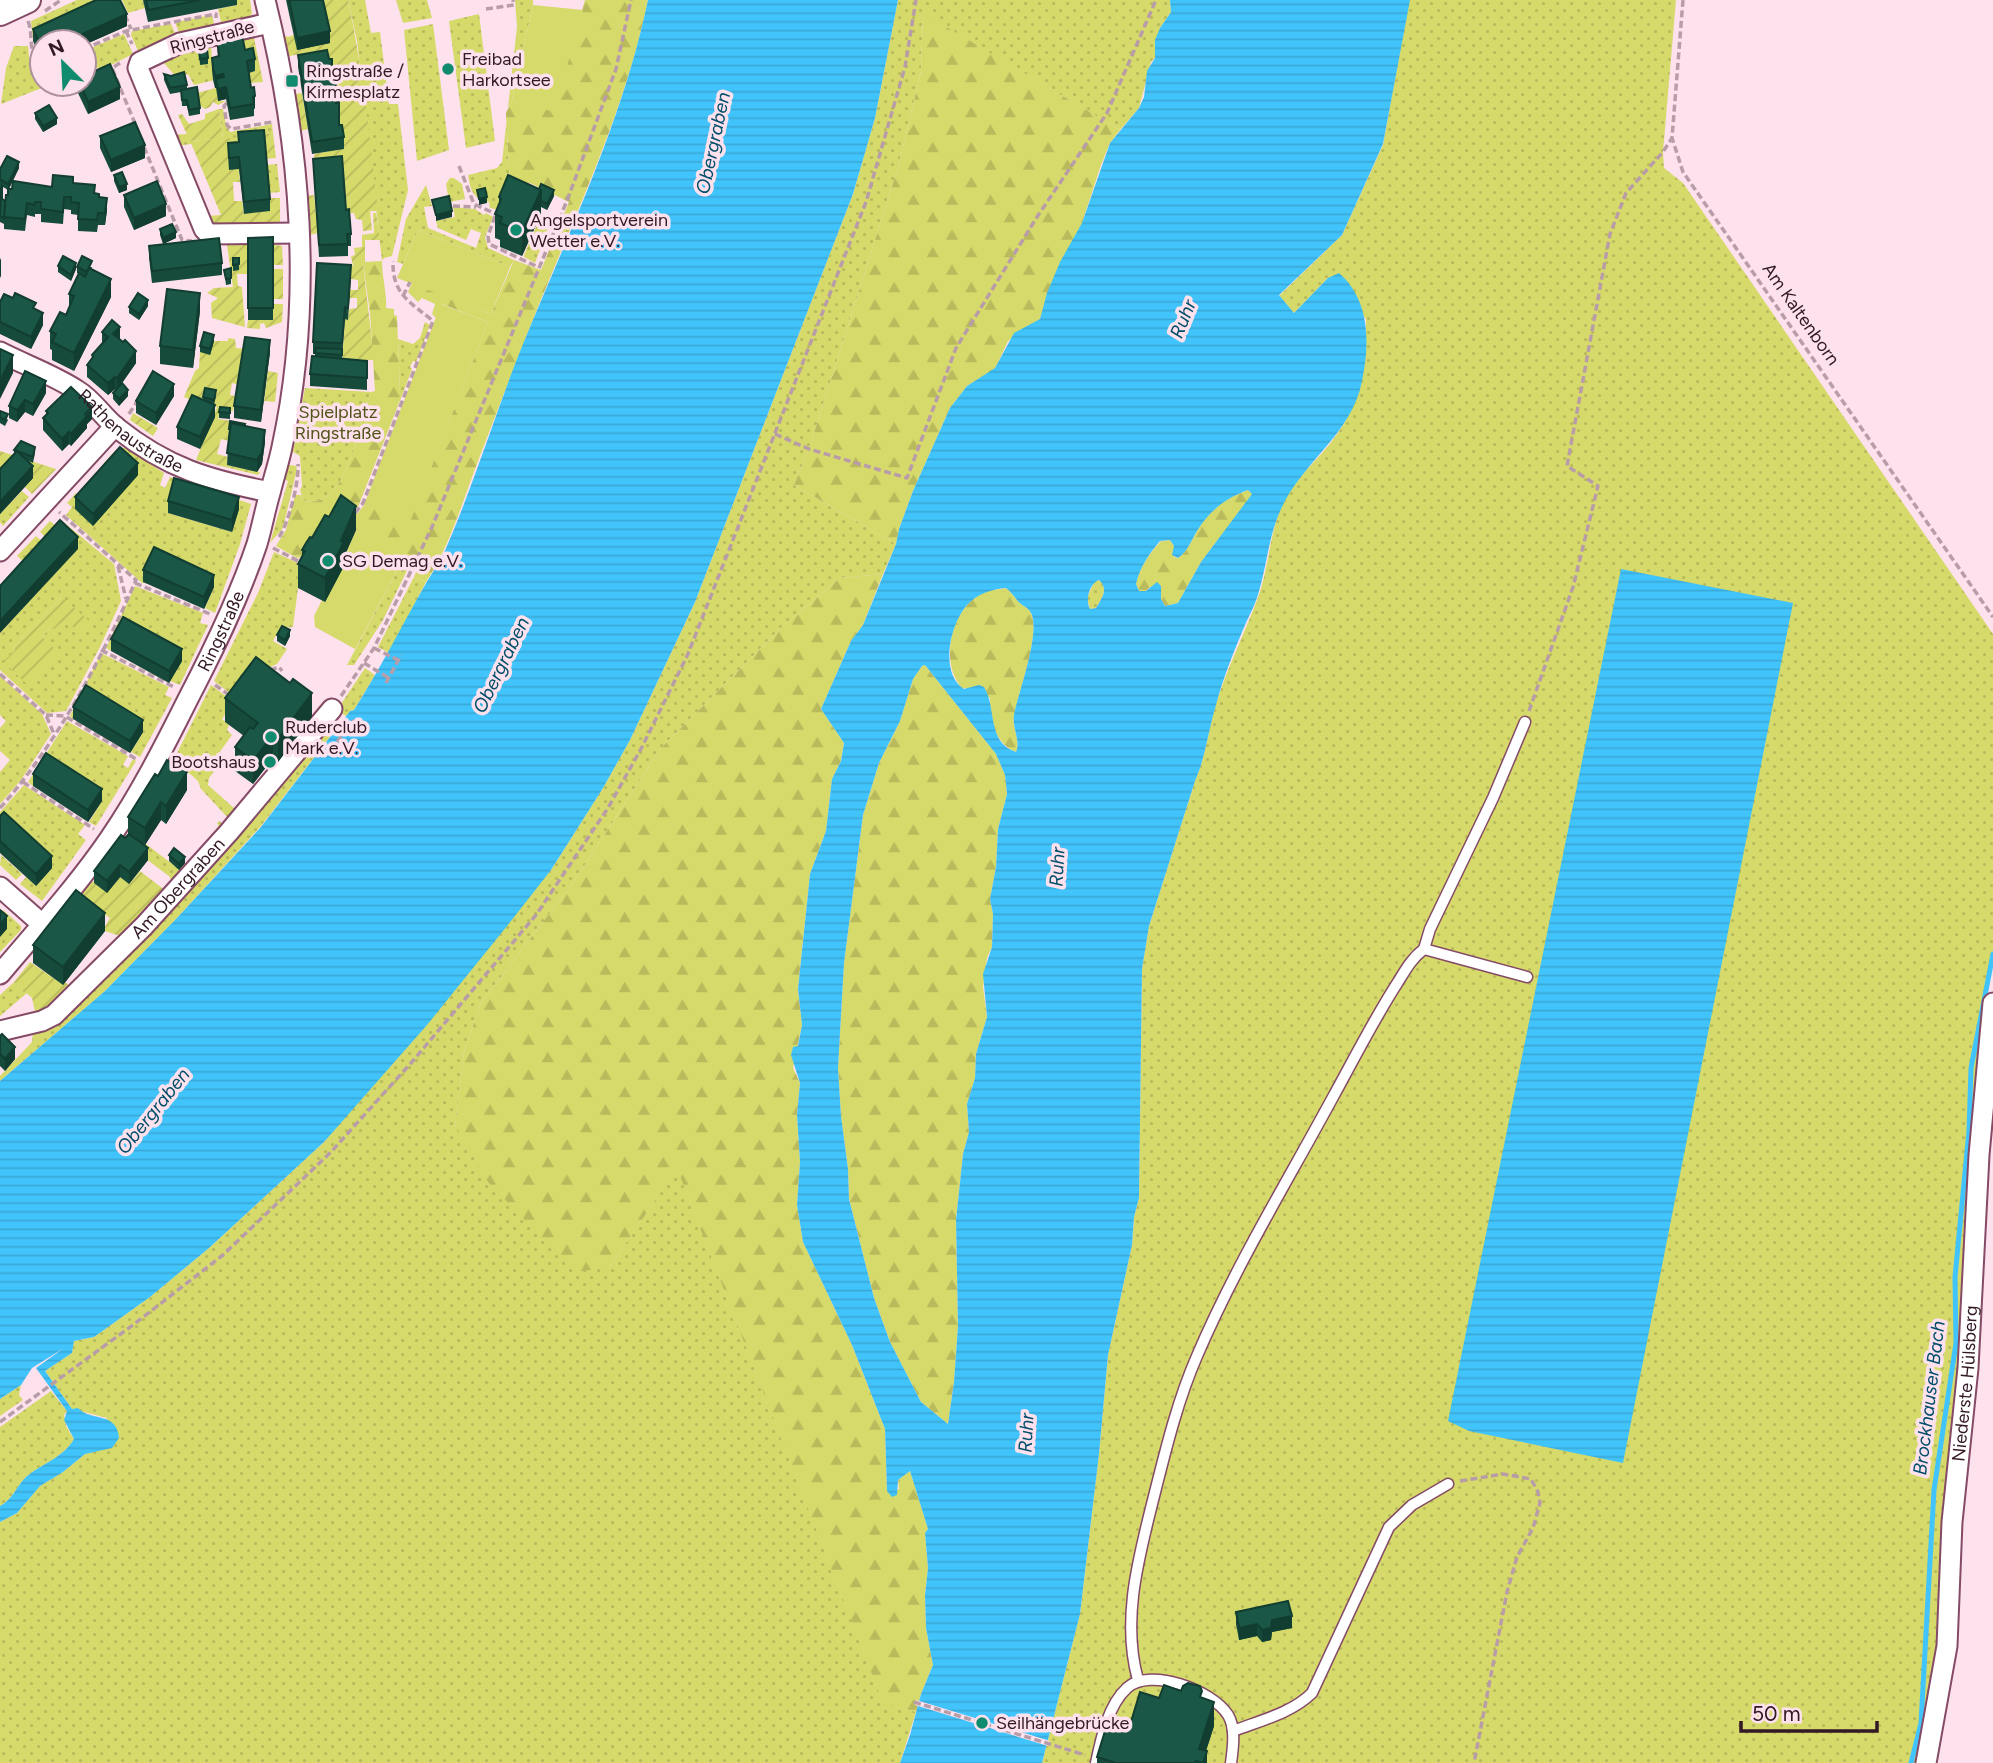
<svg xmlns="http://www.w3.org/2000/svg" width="1993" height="1763" viewBox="0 0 1993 1763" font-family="Figtree,sans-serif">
<defs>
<pattern id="grass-dots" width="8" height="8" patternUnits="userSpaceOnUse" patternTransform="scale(1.75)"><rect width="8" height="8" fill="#d6da6a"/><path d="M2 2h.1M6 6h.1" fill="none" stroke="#b8ba5c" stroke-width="1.8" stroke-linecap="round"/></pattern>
<pattern id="forest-firs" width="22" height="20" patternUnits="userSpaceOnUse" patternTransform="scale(1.75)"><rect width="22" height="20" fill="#d6da6a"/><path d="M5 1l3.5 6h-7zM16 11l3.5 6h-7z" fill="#b8ba5c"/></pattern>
<pattern id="garden-furrows" width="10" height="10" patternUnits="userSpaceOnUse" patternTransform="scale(1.75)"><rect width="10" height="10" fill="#d6da6a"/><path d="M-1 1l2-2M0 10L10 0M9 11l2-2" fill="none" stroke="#b8ba5c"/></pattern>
<pattern id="water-rules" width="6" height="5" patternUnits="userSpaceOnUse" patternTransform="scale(1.75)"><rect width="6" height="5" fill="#41c4fc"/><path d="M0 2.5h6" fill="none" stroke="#3aa8d8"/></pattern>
</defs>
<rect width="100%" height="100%" fill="#fde1ed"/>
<g fill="url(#grass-dots)" fill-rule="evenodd">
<polygon points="77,0 115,0 33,41 31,21"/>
<polygon points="122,0 143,0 145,8 128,13"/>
<polygon points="236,0 250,0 252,14 248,17 221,22 218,9 237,5"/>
<polygon points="348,0 365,0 371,33 380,32 389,104 398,104 408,190 392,256 384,258 382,261 357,41"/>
<polygon points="396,0 427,0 432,18 403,23"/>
<path d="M515,0H533V5L512,100L506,113L510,187L503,211L490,208L489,202C472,198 471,191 468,175L497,168L502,162L517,27Z"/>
<polygon points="898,0 1170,0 1171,12 1160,28 1155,58 1151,62 1139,108 1120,130 923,14 921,71 899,164 809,449 794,485 896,544 883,574 840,578 782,627 661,748 575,880 481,1003 464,1052 455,1126 610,1267 677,1167 883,1702 916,1712 900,1763 0,1763 0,1522 17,1513 40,1486 63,1472 85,1454 98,1450 107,1418 72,1409 45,1371 72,1353 74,1341 94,1337 150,1297 209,1248 324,1142 551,870 603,788 630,740 695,602 853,194 875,118"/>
<path d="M1409,0H1676L1663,152L1664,168L1683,183L1993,634V954L1978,1034L1991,1015L1968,1368L1926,1763H1042L1080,1614L1099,1454L1108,1355L1132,1245L1134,1217L1139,1198L1142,969L1149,926L1195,781C1206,756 1208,730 1216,704C1227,668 1244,635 1257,600C1268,572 1269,540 1279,512C1288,487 1306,471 1323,452C1360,410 1366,374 1366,319L1328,278L1294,313L1279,296L1342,235L1383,145Z"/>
<polygon points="479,14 495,141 466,148 449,21"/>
<polygon points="212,15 214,24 179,33 175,22"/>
<polygon points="171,24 175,33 138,51 131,35 132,31"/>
<polygon points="433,24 449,150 417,161 404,30"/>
<polygon points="124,34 133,54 103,69 95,67 84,71 84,51"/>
<polygon points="211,43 213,79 215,80 194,85 188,74 177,78 164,63 182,53"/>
<polygon points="14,46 28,46 29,57 35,67 42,68 42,84 52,84 1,104 6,68"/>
<polygon points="219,109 223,109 226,125 230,132 272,124 273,133 176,146 171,135 187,134 191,141 223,138"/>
<polygon points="277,164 280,192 269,193 266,165"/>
<polygon points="450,178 454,178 462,184 465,199 449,202 446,184"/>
<polygon points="426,185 432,206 424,207 428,228 476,248 481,233 471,229 466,240 438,228 436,221 455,217 453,207 475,209 484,215 486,213 493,217 485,237 488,248 514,260 510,267 418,230 403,264 397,262 406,219"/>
<polygon points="546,218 550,220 549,225 535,263 524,257 524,255 536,227"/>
<polygon points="425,322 430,325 416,362 413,361 410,367 412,369 403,393 400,393 398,339 413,344 420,338"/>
<path d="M305,388L371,392C360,419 347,515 303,500L300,490L302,486L300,456L293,452Z"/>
<polygon points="121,448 126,448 164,473 160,485 165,488 170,477 188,483 168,513 232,532 228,496 251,504 240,544 215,613 205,608 214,587 142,583 66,515 72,507 67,503 76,493 85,499 93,525 137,475 111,469 104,463 115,451"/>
<polygon points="284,464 296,466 297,469 283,528 270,543 288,481 281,478"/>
<polygon points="22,491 29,497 3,526 0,522 0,514"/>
<path d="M61,520L114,564L121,601L100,647L66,711L47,713L0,670V633L77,549L51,542L40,532L50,521L56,526ZM62,597L51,627L42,637L4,662L15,650L13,647Z"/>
<polygon points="36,536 47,546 29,566 17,556"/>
<polygon points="274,552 298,563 302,574 305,575 298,588 293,627 280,628 273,641 287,649 277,664 262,671 236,698 214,681 258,593"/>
<polygon points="407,552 414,556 383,620 354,665 347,665"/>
<polygon points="414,577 426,582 389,653 378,647"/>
<path d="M1099,580C1109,589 1102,598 1096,608L1090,609L1087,598L1094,582Z"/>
<polygon points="135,586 203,613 200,623 208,625 180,685 170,681 181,661 123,630 111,651 106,648"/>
<polygon points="101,653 169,687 165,695 172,698 140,757 131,752 143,732 86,698 73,719 70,716"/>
<polygon points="365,668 375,675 354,710 350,711 346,716 337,710"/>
<polygon points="0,676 42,714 51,734 21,780 0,804 0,772 10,760 0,751 0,728 6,721 0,715"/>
<polygon points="211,685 234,702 222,719 229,725 227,730 232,735 214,760 219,765 209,778 208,785 235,809 251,790 256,793 230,820 201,789 198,781 188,772 165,777"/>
<polygon points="67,721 128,756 123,765 128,768 133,759 136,761 96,826 89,822 102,801 46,765 33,786 28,782"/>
<polygon points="325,725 333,733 261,826 176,919 105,991 0,1081 0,1076 32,1042 33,1031"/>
<polygon points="24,785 85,825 78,834 86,840 42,901 20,884 26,877 36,886 52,868 0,828 0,812"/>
<polygon points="220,821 223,827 179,881 171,881 170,877 129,846 121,847 128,835 146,844 180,870 217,831 216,829 219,826 217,823"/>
<polygon points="1,855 22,874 16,880 0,865"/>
<polygon points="3,910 21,926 21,930 0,952 0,914"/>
<polygon points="14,982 27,993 0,1016 0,995"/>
<polygon points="21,1385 19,1395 23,1400 0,1416 0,1399"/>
<path d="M51,1391L67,1411L64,1415L66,1426L74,1439C63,1458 41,1464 26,1477C16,1487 13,1499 0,1506V1427Z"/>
</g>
<g fill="url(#forest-firs)">
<path d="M585,0H648C623,122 565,234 521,350C504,394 487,437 471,480C458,516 447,550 426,582L414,577L421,560L356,530L341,519L358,513L364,505L410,521L488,322L442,304L436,318L432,314L435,304L422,298L418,302L408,292L412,283L491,314L514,260L541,270L569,202L530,183L510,187L506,113L512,100L554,111Z"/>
<polygon points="923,13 1120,130 1110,143 1101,165 1082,223 1040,319 1008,341 995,369 967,386 950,408 913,491 899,529 896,544 794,485 809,449 899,164 921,71"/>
<path d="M382,261C382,278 387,292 386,308L394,309V315L397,316L400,392L403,393L358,507L304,556L297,558L276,546L286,530L295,495H301L303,500C347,515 360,419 371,392L375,391L370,313L363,262Z"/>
<path d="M1248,490L1253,494L1201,562L1178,603L1165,606L1161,599V586L1150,587L1146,591H1139L1136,584C1140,567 1149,554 1161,541L1170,540L1174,546V557L1178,558C1188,551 1191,541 1197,531C1209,510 1226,498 1248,490Z"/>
<polygon points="883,574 863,625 851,641 821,709 844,743 841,761 832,779 826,831 810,874 800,969 798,989 802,1025 793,1068 800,1083 797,1115 800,1162 797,1205 803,1242 852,1345 885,1429 887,1491 899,1489 898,1480 910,1471 928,1529 925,1533 928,1568 925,1595 926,1628 933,1665 921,1694 916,1712 883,1703 677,1168 610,1267 575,1272 488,1182 455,1125 464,1052 481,1003 575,880 661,748 782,627 840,578"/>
<path d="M1006,588C1011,592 1013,595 1017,600C1020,605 1026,606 1029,610C1044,626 1017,696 1014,716C1012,728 1021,741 1016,752C995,744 990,719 990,698L970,689L962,688C938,662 952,605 985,592C990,590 1000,589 1006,588Z"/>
<polygon points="925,665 996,754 1005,775 1007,794 998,829 996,867 990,899 993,914 992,947 987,958 983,987 987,1017 976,1054 975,1078 967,1104 969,1132 963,1154 956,1220 958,1326 954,1382 948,1424 921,1402 890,1342 874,1298 849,1199 848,1169 841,1116 838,1068 844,963 863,815 879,763 900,721 913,679 922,666"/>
</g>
<g fill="url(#garden-furrows)">
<path d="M327,0H348C363,70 370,140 378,211H370L372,230L363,231L362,220L356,219L354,213H345L342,169L315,170L314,154L344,148L332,71L303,66L301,54L289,56L283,35L288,37L294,35L320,1Z"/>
<polygon points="254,38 263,82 249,83 224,42"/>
<polygon points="223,86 217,92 218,101 226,101 218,105 213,102 210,107 205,109 199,105 197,93"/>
<polygon points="302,93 308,129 300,131 295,94"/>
<polygon points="219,109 223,139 273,133 276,158 265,159 239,169 240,182 233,182 234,201 242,201 244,214 269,198 280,198 280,226 212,225 207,216 221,215 191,143 217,139 190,141 178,115 182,114 189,124 205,119 205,114"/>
<polygon points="314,195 318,233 310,235 307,196"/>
<polygon points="373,213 376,213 380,240 365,240 365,262 363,263 374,360 342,361 345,319 348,319 349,309 357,308 357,298 349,298 350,290 358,290 358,280 351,279 336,266 353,266 351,256 355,255 354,248 362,247 362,235 374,233"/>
<polygon points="270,244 282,246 283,265 273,265 248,250 248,274 237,274 238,286 242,287 245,327 212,318 211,303 218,298 207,293 214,288 233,287 227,245"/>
<rect x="273" y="269" width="10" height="30"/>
<polygon points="273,304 283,304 282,322 266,328 264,323 260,324 260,329 247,328 248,320 273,320"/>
<polygon points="228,338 235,339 236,348 245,349 240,385 232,383 230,395 235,396 233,411 223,410 218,419 246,423 245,430 231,435 229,441 221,439 217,454 228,457 227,465 260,472 258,475 196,460 217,407 202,405 184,397 195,371 199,368 200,352 214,341 228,341"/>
<polygon points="268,371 278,373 275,402 264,401"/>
<polygon points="133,413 158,428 153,436 130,420"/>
<polygon points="0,451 56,469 32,494 25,487 33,477 0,472"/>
<polygon points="62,597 90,622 79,633 69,623 63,621 54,629 51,627 42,637 59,653 28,685 3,662 15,650 13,647"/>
<polygon points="140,871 166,891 126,938 105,931 103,930 110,918 80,897 92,881 107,892 120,877 130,883"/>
<polygon points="30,962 62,984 65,982 73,989 52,1010 36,1016 32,998 14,982"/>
</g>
<g fill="#d6da6a">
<polygon points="533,5 583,10 554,112 512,100"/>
<polygon points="418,230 510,267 491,314 397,278"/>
<polygon points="441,304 488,322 410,522 364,505"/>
<polygon points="356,530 407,552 355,649 315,627 314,616 322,600 325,602"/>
</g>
<g fill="url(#water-rules)" fill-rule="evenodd">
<path d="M648,0H898L875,118L853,194L695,602L630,740L603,788L551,870L507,926L427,1025L324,1142L209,1248L150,1297L94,1337L74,1341L72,1353L45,1371L72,1409L78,1408C91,1422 117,1411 119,1438L112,1448L85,1454L63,1472L40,1486L17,1513L0,1522V1506C13,1499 16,1487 26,1477C41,1464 63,1458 74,1439L64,1420L67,1411L36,1368L64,1348L32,1368L21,1385L0,1399V1081L105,991L176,919L261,827L350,711L354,710C380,669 401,627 425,585C431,574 439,564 444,553C474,485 495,413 523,344C569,232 623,120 648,0Z"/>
<path d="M1170,0H1410L1383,144L1342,235L1279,295L1294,313L1328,278L1339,273C1370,300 1370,343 1362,381C1352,434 1302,462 1281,509C1269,534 1267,565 1259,591C1256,603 1250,614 1245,625C1234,651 1223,678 1216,705C1208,731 1206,756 1195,781L1149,926L1142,969L1139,1198L1134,1217L1132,1245L1108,1355L1099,1454L1080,1614L1042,1763H900L910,1735L921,1694L933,1665L926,1628L925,1595L928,1568L925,1533L928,1529L910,1471L898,1480L897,1495L892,1497L887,1491L885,1429L852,1345L803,1242L797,1205L800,1162L797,1115L800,1083L791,1055L793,1047L798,1046L802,1025L798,989L810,874L826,831L832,779L841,761L844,743L821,709L851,641L863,625L896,544L899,529L913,491L950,408L967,386L995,368L1014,333L1040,319L1047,293L1060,262L1082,223L1110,143L1139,108L1144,97L1147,71L1155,58V40L1160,28L1171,12ZM1248,490L1252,494L1201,562L1178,603L1165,606L1161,599V586L1157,582L1146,591H1139L1136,584C1140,567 1149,554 1160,541L1170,540L1174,546L1172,555L1178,558C1188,551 1191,541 1197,531C1209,511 1226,498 1248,490ZM1099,580C1109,589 1102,598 1096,608L1090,609C1085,600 1089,584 1099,580ZM1006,588C1011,592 1013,595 1017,600C1020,605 1026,606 1029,610C1044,626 1017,696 1014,715C1012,728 1021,741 1016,752C986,742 997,707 984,687L979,685L964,689C939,673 950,624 967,605C977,594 992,589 1006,588ZM925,665L996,754L1005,775L1007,794L998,829L996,867L990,899L993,914L992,947L983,974L987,1017L976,1054L975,1078L967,1104L969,1132L963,1154L956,1220L958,1326L954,1382L948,1424L921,1402L890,1342L874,1298L849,1199L848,1169L841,1116L838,1068L844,963L863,815L879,763L900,721L913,679L922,666Z"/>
<polygon points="1621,569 1793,603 1623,1463 1469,1431 1448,1421"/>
</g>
<polygon fill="#fde1ed" points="916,1700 1050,1741 1048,1746 915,1705"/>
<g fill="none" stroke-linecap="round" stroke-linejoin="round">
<polyline stroke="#41c4fc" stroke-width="5" points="1911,1763 1921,1723 1934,1490 1956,1343 1955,1277 1969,1131 1971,1068 1993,954"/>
<defs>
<g id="service">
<polyline points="1424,949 1430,929 1493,798 1525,722"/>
<path d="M1138,1680C1122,1623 1137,1564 1151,1508C1164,1457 1176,1404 1197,1356C1235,1267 1287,1182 1333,1097C1354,1059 1374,1019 1398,982C1406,969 1412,958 1424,949L1527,977"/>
<path d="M1233,1731C1259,1721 1292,1713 1312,1693L1389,1527L1412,1505L1448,1484"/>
<path d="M1096,1763C1101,1739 1108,1705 1127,1688C1150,1667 1212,1690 1228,1715C1236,1728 1233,1748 1231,1763"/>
</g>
<g id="minor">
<polyline points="270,23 180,43 140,62 138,68 204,229 209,234 298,233"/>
<path id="s1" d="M0,352C25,365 54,375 78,391C93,400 103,417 117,428C167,468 209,480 270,492"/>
<polyline points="0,551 115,426"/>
<polyline points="0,887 42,924"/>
<path id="s2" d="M0,974C37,930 78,885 110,838C140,794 164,747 188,699C214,649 239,598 257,544C262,527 265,510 270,493C274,477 279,462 282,447C314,301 301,144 265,0"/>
<path id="s3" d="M0,1031L42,1021L54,1015L144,926L229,832L332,709"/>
<path id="s4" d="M1926,1763L1947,1646L1952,1522L1968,1368L1979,1155L1993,1003"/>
</g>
<polyline id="tertiary" points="0,13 28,0"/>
</defs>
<use href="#service" stroke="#854a66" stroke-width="13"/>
<use href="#minor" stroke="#854a66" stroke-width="23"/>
<use href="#tertiary" stroke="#854a66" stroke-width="28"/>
<g stroke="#b89da9" stroke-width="3.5" stroke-dasharray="7 3.5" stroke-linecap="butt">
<polyline points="1683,0 1672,138 1683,172 1993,617"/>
<polyline points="486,9 514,5 513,0"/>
<polyline points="45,11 61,0"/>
<polyline points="125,15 131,29"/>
<path d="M28,21C34,37 27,49 39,66L42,65"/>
<polyline points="126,31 132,44"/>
<polyline points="84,49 126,31 216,14 216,18"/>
<polyline points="120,63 112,68 136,126"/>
<polyline points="227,103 224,106 227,125 231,129 272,122"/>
<polyline points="144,147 182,240 192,241"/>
<polyline points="459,166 474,204 498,215"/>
<polyline points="453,206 476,207"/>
<polyline points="495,216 488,236 489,244 538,267"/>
<polyline points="403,296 410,282"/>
<polyline points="129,414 138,400"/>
<polyline points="775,434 809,449 907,478 956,348 1037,217 1107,113 1156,0"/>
<path d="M355,513L363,503L433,321C410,302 392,294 393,261"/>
<path d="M279,537C289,522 299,483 298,464"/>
<polyline points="273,548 302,563"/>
<polyline points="118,566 126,599"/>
<polyline points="135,583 210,614"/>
<polyline points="374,648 398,660"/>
<polyline points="101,650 174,687"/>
<polyline points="364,663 389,678"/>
<polyline points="270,670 279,667 282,671"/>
<polyline points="0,674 46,715 54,734"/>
<polyline points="386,683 401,655"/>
<polyline points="215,685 232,697"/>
<polyline points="341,696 374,648 432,527 568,198 616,69 631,0"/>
<polyline points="1529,711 1573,587 1598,486 1567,466 1610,234 1626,193 1663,152 1672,138"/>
<polyline points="46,715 65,716 136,759"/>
<polyline points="337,742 356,718"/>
<polyline points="23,782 94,829"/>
<path d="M0,808C57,744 102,658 136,580L59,512"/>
<polyline points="0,1422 133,1325 223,1255 331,1152 411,1063 536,915 608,808 642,747 688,654 866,202 905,67 916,0"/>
<polyline points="1460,1481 1503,1474 1531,1479 1538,1492 1540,1503 1533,1528 1517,1557 1507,1592 1474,1763"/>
<polyline points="914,1702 1085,1755"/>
</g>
<use href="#service" stroke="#fff" stroke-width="10"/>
<use href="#minor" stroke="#fff" stroke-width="19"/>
<use href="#tertiary" stroke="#fff" stroke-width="24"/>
</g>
<g fill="#164b3c" fill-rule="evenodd">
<polygon points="143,0 237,0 237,5 148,22"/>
<polygon points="286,0 323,0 330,43 297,50"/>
<polygon points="127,26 84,45 84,42 42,42 42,61 33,41 33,29"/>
<polygon points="217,39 245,50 255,59 255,71 249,73 255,108 254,109 254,116 230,120 226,99 218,101 216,88 215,88 213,80 212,70 212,58 218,57"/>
<polygon points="199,51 208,58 208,64 200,65"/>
<polygon points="298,55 332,80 337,92 339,125 344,137 344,149 312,154 298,67"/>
<polygon points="164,74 187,85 187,89 200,108 200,114 189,116 187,106 182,106 181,92 170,94 164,80"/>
<polygon points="77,84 84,84 120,99 88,114 77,91"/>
<polygon points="35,113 57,124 43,132 35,119"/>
<polygon points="238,132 270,199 270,211 244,214 239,169 229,170 228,155 228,143 238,142"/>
<polygon points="100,136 145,158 111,172 100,148"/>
<polygon points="313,159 346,210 351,234 351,246 348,246 348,256 319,257"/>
<path d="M19,168L9,189L52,187L73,183L94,193L99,197L107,210L105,225H98L97,232L78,231V215L71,214V210L64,209L63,224L41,222V214H35V217L27,215L25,231L4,229V224L0,222V169ZM3,187L8,190V195L5,201L3,200Z"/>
<polygon points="114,175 127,190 119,193 114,181"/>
<polygon points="124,195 166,216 134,230 124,207"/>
<polygon points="554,196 547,210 541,207 541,214 522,256 500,247 500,240 495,238 495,214 499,205 499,197"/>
<polygon points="160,229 176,238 163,244 160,235"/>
<polygon points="273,237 273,320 248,320 248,238"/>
<polygon points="149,246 222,263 222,275 152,283 149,258"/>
<polygon points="233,258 239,258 239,270 233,271"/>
<polygon points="58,266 76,269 71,281 58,272"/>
<polygon points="77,267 92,267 91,269 111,297 74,371 52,360 52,350 50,349 50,331 66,315 69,308 69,294 79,274 77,273"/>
<polygon points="231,268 231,284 226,285 224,270"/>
<polygon points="351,277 348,320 345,319 342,358 367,361 367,390 310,386 310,374 315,356 315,354 313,354 313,342"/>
<polygon points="0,302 36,310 43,325 31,349 0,334"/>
<polygon points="148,306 139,320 129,313 129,307"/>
<polygon points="200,311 193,368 160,364 160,346"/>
<polygon points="102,332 120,339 136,363 120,386 128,396 119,406 113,399 113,393 116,390 115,389 108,395 87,377 87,365 92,359 92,355 102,344"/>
<polygon points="214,341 210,355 200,352 200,346"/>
<polygon points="270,352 261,422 234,418 234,406"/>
<polygon points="46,393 33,416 25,412 17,422 9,418 9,406"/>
<polygon points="174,396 156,425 136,413 136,401"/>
<polygon points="216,396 214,405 215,417 200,449 177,439 177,427 203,400 203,397"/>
<polygon points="230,408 230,419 219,418 219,412"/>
<polygon points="0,411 8,420 5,426 0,423"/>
<polygon points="46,411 92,419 87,424 87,428 71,446 69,444 62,451 43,430 43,418 46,415"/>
<polygon points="245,426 265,442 262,464 257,472 227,465 229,429"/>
<polygon points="14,450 35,453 33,463 29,461 33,478 0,514 0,469 14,454"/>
<polygon points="138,475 93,526 75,509 75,497"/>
<polygon points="168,501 239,509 232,532 168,513"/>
<polygon points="356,530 344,557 344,566 325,602 298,588 298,564 302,557 302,550 312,538"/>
<polygon points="143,570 214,587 204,609 143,582"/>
<polygon points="277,635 290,636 285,646 277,641"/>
<polygon points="111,639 182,661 169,683 111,651"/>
<polygon points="225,698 312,717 278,762 273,758 253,784 235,771 235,747 244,736 225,722"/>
<polygon points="73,707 143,732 130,753 73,719"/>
<polygon points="33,774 102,801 88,822 33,786"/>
<polygon points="187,790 166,824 161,820 145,845 148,860 129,884 120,877 107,893 94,883 94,871 128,834 128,817"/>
<polygon points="0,816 52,868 36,886 0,853"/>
<polygon points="169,855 185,863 179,870 169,861"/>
<polygon points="105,931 63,985 33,963 33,945"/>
<polygon points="0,1036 15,1059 5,1071 0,1066"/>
<polygon points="1236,1612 1292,1628 1272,1632 1271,1640 1262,1642 1257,1636 1239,1640 1236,1624"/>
<polygon points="1202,1698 1214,1726 1206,1751 1207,1763 1097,1763 1097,1757 1130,1725"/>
</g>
<g fill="#123d31">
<polygon points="127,14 127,26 84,45 84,42 65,42"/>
<polygon points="330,31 330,43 297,50 297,38"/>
<polygon points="223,74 223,86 216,79 216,88 215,88 215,76"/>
<polygon points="120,87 120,99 88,114 88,102"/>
<polygon points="226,87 226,99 218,101 218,89"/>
<polygon points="255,96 255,108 254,109 253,97"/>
<polygon points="57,118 57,124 43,132 43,126"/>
<polygon points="145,145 145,158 111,172 111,160"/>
<polygon points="19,162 19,168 8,190 8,184"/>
<polygon points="3,182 3,200 0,205 0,188"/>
<polygon points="127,184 127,190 119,193 119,187"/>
<polygon points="541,190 541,214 522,256 522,232"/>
<polygon points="554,190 554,196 547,210 547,204"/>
<polygon points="487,197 487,203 479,205 479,199"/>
<polygon points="107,198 107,210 105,225 105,213"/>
<polygon points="166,204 166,216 134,230 134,218"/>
<polygon points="452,211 452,217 436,221 436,215"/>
<polygon points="176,232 176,238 163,244 163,238"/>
<polygon points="1,258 1,276 0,278 0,260"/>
<polygon points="76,263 76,269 71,281 71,275"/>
<polygon points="111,279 111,297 74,371 74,353"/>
<polygon points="200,293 200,311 193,368 193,350"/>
<polygon points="148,300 148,306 139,320 139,314"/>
<polygon points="43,313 43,325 31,349 31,337"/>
<polygon points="120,327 120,339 113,346 113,334"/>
<polygon points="214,335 214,341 210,355 210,349"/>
<polygon points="270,340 270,352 261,422 261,410"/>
<polygon points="136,351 136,363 117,390 117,378"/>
<polygon points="13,355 13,373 0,399 0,381"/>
<polygon points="115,377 115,389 108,395 108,383"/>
<polygon points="46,381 46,393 33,416 33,404"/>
<polygon points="174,384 174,396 156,425 156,413"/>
<polygon points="128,390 128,396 119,406 119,399"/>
<polygon points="25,400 25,412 17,422 17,410"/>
<polygon points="215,405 215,417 200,449 200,437"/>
<polygon points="92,407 92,419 87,424 87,428 71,446 71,434"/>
<polygon points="265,430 265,442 262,464 257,472 257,460"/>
<polygon points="69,432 69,444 62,451 62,439"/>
<polygon points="138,463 138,475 93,526 93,514"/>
<polygon points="33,466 33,478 0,514 0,502"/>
<polygon points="239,497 239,509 232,532 232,520"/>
<polygon points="356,506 356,530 344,557 344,566 325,602 325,578"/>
<polygon points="78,537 78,549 0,633 0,621"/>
<polygon points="214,575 214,587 204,609 204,597"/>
<polygon points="290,630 290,636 285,646 285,640"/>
<polygon points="182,649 182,661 169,683 169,671"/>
<polygon points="312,693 312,717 278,762 278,739"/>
<polygon points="143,720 143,732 130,753 130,741"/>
<polygon points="273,735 273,758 253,784 253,761"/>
<polygon points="187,772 187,790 166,824 166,806"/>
<polygon points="102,789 102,801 88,822 88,810"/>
<polygon points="161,802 161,820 145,845 145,828"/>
<polygon points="148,848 148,860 129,884 129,872"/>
<polygon points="52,856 52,868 36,886 36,874"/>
<polygon points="185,857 185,863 179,870 179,864"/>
<polygon points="120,865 120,877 107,893 107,881"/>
<polygon points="105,913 105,931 63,985 63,967"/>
<polygon points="7,916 7,929 0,937 0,925"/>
<polygon points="15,1047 15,1059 5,1071 5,1059"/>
<polygon points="1292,1616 1292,1628 1272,1632 1271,1640 1262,1642 1262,1630 1272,1620"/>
<polygon points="1257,1624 1257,1636 1239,1640 1239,1628"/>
<polygon points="1214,1702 1214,1726 1202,1763 1199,1749"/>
<polygon points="1207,1751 1207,1763 1203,1763"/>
</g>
<g fill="#1a5746" stroke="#123d31" stroke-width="2">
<polygon points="96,0 120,0 127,14 65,42 42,42 42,49 33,29"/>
<polygon points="146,0 200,0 148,10"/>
<polygon points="289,0 323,0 330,31 297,38"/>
<polygon points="242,35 245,50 253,48 255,59 247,61 251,88 254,87 255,96 253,97 254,104 230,108 226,87 218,89 216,79 224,77 223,74 215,76 213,68 212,58 219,56 217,39"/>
<polygon points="207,49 208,58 200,59 199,51"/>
<polygon points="327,50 329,59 332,59 332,80 335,79 337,92 334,93 336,103 339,102 339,125 342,125 344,137 312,142 298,55"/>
<polygon points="110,64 120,87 88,102 80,84 84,84 84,76"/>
<polygon points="184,72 187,85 170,88 164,74 171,76"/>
<polygon points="197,87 200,108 189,110 187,100 182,100 181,90"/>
<polygon points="49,105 57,118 43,126 35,113"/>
<polygon points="135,122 145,145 111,160 100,136"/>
<polygon points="264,130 270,199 244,202 239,157 229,158 228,143 239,142 238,132"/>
<polygon points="7,156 19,162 8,184 0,179 0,169"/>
<polygon points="342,156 346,210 349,209 351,234 347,234 348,244 319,245 313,159"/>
<polygon points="122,172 127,184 119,187 114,175"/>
<polygon points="53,175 73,177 73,183 95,185 94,193 99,194 99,197 107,198 105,213 98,213 97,220 78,219 79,203 71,202 71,197 64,197 63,212 41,209 41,202 35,202 35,205 27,203 25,219 4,217 6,195 8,195 8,189 12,189 13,181 52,187"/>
<polygon points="508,175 541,190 522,232 500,223 502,217 495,214 501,199 499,197"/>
<polygon points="157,181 166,204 134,218 124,195"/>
<polygon points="541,184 554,190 547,204 541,201 541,190 539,189"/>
<polygon points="485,188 487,197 479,199 477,190"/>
<polygon points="449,196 452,211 436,215 432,200"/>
<polygon points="1,198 5,201 4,218 0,216"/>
<polygon points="172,224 176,232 163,238 160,229"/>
<polygon points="273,237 273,308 248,308 248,238"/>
<polygon points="219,238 222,263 152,271 149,246"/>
<polygon points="63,256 76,263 71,275 58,266"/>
<polygon points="82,256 92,261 87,272 77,267"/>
<polygon points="233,258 239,258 239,264 233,265"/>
<polygon points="317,263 351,265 348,308 345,307 342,343 313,342"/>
<polygon points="89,268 111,279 74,353 52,342 56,334 50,331 60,312 66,315 74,296 69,294 79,273 85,277"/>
<polygon points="231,268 231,278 226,279 224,270"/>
<polygon points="167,289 200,293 193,350 160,346"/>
<polygon points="15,293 36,303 33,308 43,313 31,337 0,322 0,302 4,294 13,298"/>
<polygon points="138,293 148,300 139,314 129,307"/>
<polygon points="112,320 120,327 113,334 123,342 125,340 136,351 117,378 115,377 108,383 87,365 93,357 92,355 108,337 102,332"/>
<polygon points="204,332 214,335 210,349 200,346"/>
<polygon points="245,337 270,340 261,410 234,406"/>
<polygon points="316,348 342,349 342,355 315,353"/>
<polygon points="0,349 13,355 0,381"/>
<polygon points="312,356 367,361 367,378 310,374"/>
<polygon points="25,371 46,381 33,404 25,400 17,410 9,406"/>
<polygon points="153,371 174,384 156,413 136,401"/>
<polygon points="122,383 128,390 119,399 113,393"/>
<polygon points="71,387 92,407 85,414 87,416 71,434 69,432 62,439 43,418 48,413 46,411"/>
<polygon points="205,388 216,390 214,400 203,397"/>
<polygon points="192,395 215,405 200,437 177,427"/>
<polygon points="220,407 230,408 230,413 219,412"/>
<polygon points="0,411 8,414 5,420 0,417"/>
<polygon points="230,421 245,424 244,426 231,423 230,429 229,429"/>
<polygon points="231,423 265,430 262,452 257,460 227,453"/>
<polygon points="21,441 35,447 33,457 14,450"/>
<polygon points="120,447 138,463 93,514 75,497"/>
<polygon points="17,451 33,466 0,502 0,469"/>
<polygon points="174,478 239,497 232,520 168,501"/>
<polygon points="341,495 356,506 341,541 344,542 325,578 298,564 305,551 302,550 306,543 310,537 312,538 325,515 329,517"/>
<polygon points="60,520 78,537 0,621 0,586"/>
<polygon points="154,547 214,575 204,597 143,570"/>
<polygon points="123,617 182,649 169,671 111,639"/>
<polygon points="282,626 290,630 285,640 277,635"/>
<polygon points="256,657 290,683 293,679 312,693 278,739 273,735 253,761 235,747 250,727 253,729 258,723 225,698"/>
<polygon points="86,685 143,720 130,741 73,707"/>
<polygon points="46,753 102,789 88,810 33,774"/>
<polygon points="167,760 187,772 166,806 161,802 145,828 128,817 155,774 158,776"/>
<polygon points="4,812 52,856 36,874 0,841 0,816"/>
<polygon points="129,834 148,848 129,872 120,865 107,881 94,871 121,835 125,838"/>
<polygon points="174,848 185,857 179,864 169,855"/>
<polygon points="76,890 105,913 63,967 33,945"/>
<polygon points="0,910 7,916 0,925"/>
<polygon points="2,1034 15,1047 5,1059 0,1054 0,1036"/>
<polygon points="1288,1601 1292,1616 1272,1620 1271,1628 1262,1630 1257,1624 1239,1628 1236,1612"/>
<polygon points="1188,1683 1200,1686 1202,1691 1200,1697 1214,1702 1199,1749 1207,1751 1203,1763 1196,1761 1195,1763 1116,1763 1097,1757 1109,1718 1130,1725 1140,1692 1159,1698 1164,1685 1181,1691 1183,1686"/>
</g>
<g fill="#118b6e" stroke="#fde1ed" stroke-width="2.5">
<circle cx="448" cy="69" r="7"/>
<rect x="285" y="74" width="14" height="14" rx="3.5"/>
<circle cx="516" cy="230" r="7"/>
<circle cx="328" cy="561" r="7"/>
<circle cx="271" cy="737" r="7"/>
<circle cx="270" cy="762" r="7"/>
<circle cx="982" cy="1723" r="7"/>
</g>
<g text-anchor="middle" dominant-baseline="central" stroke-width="7" stroke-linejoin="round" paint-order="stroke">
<g font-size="18" fill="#321925" stroke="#fde1ed">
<text transform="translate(212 37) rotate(-15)">Ringstraße</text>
<text transform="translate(1801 314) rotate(55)">Am Kaltenborn</text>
<text stroke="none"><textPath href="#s1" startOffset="154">Rathenaustraße</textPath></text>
<text stroke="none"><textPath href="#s2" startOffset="410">Ringstraße</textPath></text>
<text stroke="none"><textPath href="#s3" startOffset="234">Am Obergraben</textPath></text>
<text stroke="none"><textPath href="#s4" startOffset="382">Niederste Hülsberg</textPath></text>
</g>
<g font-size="18" fill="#321925" stroke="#fde1ed" text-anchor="start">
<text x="462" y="59">Freibad<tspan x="462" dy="21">Harkortsee</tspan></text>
<text x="306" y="71">Ringstraße /<tspan x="306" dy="21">Kirmesplatz</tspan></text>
<text x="530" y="220">Angelsportverein<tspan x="530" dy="21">Wetter e.V.</tspan></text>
<text x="342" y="561">SG Demag e.V.</text>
<text x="285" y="727">Ruderclub<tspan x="285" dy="21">Mark e.V.</tspan></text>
<text x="256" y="762" text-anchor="end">Bootshaus</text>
<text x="996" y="1723">Seilhängebrücke</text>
</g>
<g font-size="18" fill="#515317" stroke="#fde1ed">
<text x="338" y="412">Spielplatz<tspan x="338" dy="21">Ringstraße</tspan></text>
</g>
<g font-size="19" font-style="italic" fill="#004e6a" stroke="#fde1ed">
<text transform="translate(713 143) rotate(-78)">Obergraben</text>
<text transform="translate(1183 319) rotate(-68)">Ruhr</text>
<text transform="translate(501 665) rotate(-64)">Obergraben</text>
<text transform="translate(1057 867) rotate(-87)">Ruhr</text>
<text transform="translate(153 1111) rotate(-51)">Obergraben</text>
<text transform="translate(1929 1398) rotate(-83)">Brockhauser Bach</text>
<text transform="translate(1026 1433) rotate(-87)">Ruhr</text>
</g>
</g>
<g transform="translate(63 63) rotate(336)"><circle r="33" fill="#fde1ed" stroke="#ac919d" stroke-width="2"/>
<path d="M0-5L12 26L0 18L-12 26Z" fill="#118b6e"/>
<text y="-10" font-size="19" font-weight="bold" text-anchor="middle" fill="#321925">N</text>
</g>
<path d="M1741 1721v10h136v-10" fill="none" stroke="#321925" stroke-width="3.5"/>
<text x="1752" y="1721" font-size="21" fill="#321925" stroke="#fde1ed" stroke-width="5" paint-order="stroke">50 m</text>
</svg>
